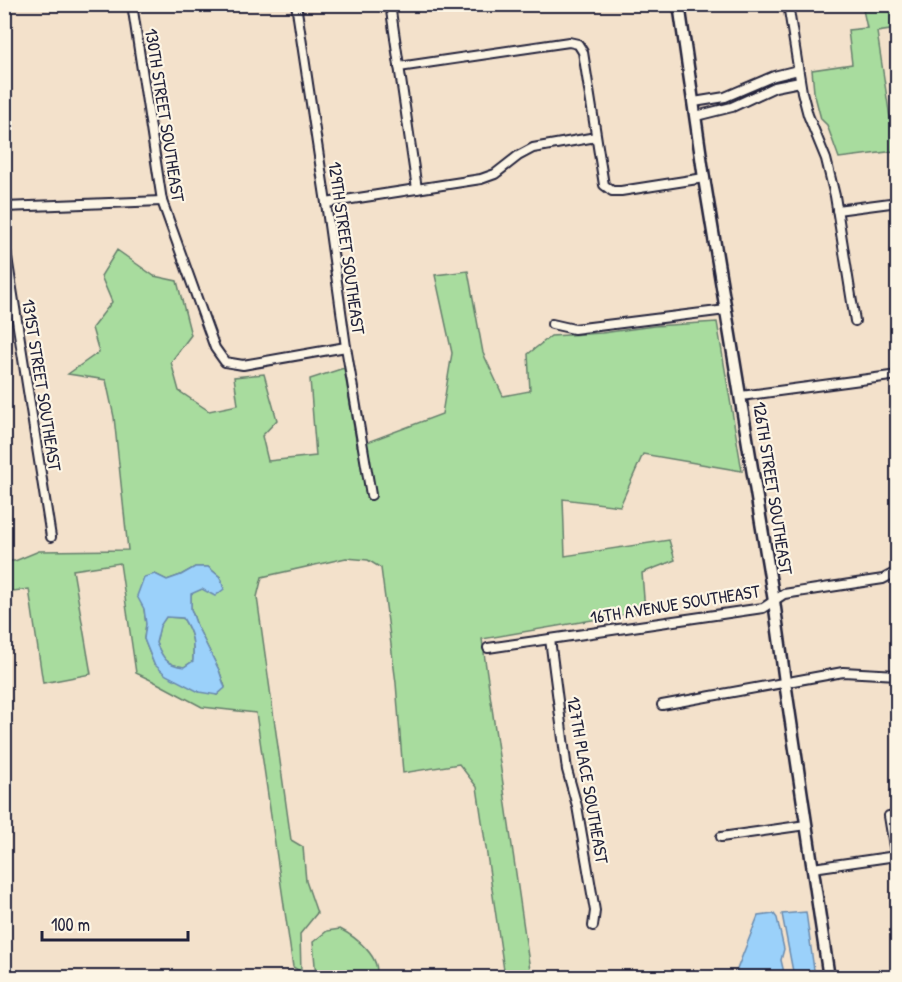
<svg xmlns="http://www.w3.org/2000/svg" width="902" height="982" viewBox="0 0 902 982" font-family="'Patrick Hand',sans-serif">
<rect width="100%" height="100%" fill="#f3e1cb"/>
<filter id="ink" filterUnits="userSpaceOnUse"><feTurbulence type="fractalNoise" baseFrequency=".0167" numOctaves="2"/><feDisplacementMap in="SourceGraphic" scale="12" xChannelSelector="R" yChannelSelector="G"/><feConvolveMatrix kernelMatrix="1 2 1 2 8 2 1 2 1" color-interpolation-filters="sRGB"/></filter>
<g filter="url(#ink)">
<g fill="#a8dc9e" stroke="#657f6c" stroke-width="1.5" fill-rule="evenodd">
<polygon points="862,5 892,5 897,9 897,29 877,32 895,151 839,158 827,125 821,119 814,92 812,70 852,64 848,30 867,28"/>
<path d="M117,250L154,276L177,281L191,335L171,362L179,391L209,411L238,405L234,377L264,374L277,420L262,436L268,461L316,456L310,379L344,368L357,446L442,414L452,353L435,275L468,271L483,353L503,396L530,391L528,354L551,336L602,333L654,326L717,322L742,471L643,454L620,506L563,499L565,556L669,540L675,560L642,573L645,611L482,639L531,977H505L477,787L459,764L403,773L396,683L381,568L368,560L346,558L262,577L257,597L291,840L303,847L306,881L317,913L300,934L301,972L293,967L256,713L202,707L157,683L136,673L120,563L73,570L91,674L43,683L29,589L5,592L4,561H15L39,551L128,550L114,417L106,380L68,374L99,352L92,328L112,302L101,276ZM195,567H208L220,577L202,589L191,593V609L197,626L219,670L225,687L217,695L154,664L144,639L146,624L144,609L155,574L167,580L181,575Z"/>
<path d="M166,617L183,618C193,634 194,642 193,661L184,667C165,665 163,658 156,643L160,625Z"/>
<path d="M340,929C356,937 382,958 376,977H316L313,942L327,931Z"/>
</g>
<g fill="#9bd1fa" stroke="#6b8bae" stroke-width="1.5" fill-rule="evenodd">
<path d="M195,567H208L220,577L224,589L215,596L202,589L191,594V609L197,626L219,670L225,688L217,695L199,692L166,675L154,664L144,639L146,624L144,609L137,596L144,577L155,574L167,580L181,575ZM166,617L183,618C193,634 194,642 193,661L184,667C166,665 163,658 156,643L160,626Z"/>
<polygon points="806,912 815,977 794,977 782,914"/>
<polygon points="774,914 777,918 784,949 781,960 785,977 734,977 758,916"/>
</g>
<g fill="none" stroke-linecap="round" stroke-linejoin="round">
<defs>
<g id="street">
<polyline points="132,4 162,201 215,348 225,362 243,365 346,347"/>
<polyline points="296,4 326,203 346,347 371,495"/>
<polyline points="390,4 417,189"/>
<polyline points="788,4 802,92 808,115 826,159 835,196 855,321"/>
<polyline points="399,67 569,42 578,44 583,52 604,185 612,191 621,191 704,178"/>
<polyline points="694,102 725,97 774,76 798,70"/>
<polyline points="696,116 732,107 775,87 800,82"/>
<polyline points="326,203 481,179 495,174 518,156 533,148 596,137"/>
<polyline points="4,207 162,201"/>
<polyline points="837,210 898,202"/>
<polyline points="4,238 51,537"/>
<polyline points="552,324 574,329 726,310"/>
<polyline points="741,396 898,375"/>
<polyline points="550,639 567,770 577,806 595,911 593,926"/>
<polyline points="488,648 763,608 784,594 883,579 898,571"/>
<polyline points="662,705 843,672 898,675"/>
<polyline points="889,816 898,871"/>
<polyline points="721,837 806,825"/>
<polyline points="813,868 896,856"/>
</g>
<polyline id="secondary" points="679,4 704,178 774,601 785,682 829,978"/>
</defs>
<use href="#street" stroke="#22223b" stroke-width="12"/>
<use href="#secondary" stroke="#22223b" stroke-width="15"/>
<use href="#street" stroke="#fcf5e5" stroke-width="8"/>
<use href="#secondary" stroke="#fcf5e5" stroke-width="10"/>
</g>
</g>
<g text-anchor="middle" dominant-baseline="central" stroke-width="4.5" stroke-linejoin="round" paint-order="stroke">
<g font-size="18" fill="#22223b" stroke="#fcf5e5">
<text transform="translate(165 115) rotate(81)">130TH STREET SOUTHEAST</text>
<text transform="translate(347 248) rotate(82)">129TH STREET SOUTHEAST</text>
<text transform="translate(42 385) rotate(81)">131ST STREET SOUTHEAST</text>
<text transform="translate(773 488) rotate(81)">126TH STREET SOUTHEAST</text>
<text transform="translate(675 604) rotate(-9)">16TH AVENUE SOUTHEAST</text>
<text transform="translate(588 780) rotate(80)">127TH PLACE SOUTHEAST</text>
</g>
</g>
<rect width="902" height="982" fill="none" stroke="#fcf5e5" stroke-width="24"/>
<rect x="12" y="12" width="878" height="958" fill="none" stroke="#22223b" stroke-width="2" filter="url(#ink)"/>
<path d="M42 931v9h146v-9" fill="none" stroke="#22223b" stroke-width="3"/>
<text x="51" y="931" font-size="18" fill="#22223b" stroke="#fcf5e5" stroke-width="4.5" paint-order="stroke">100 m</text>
</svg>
